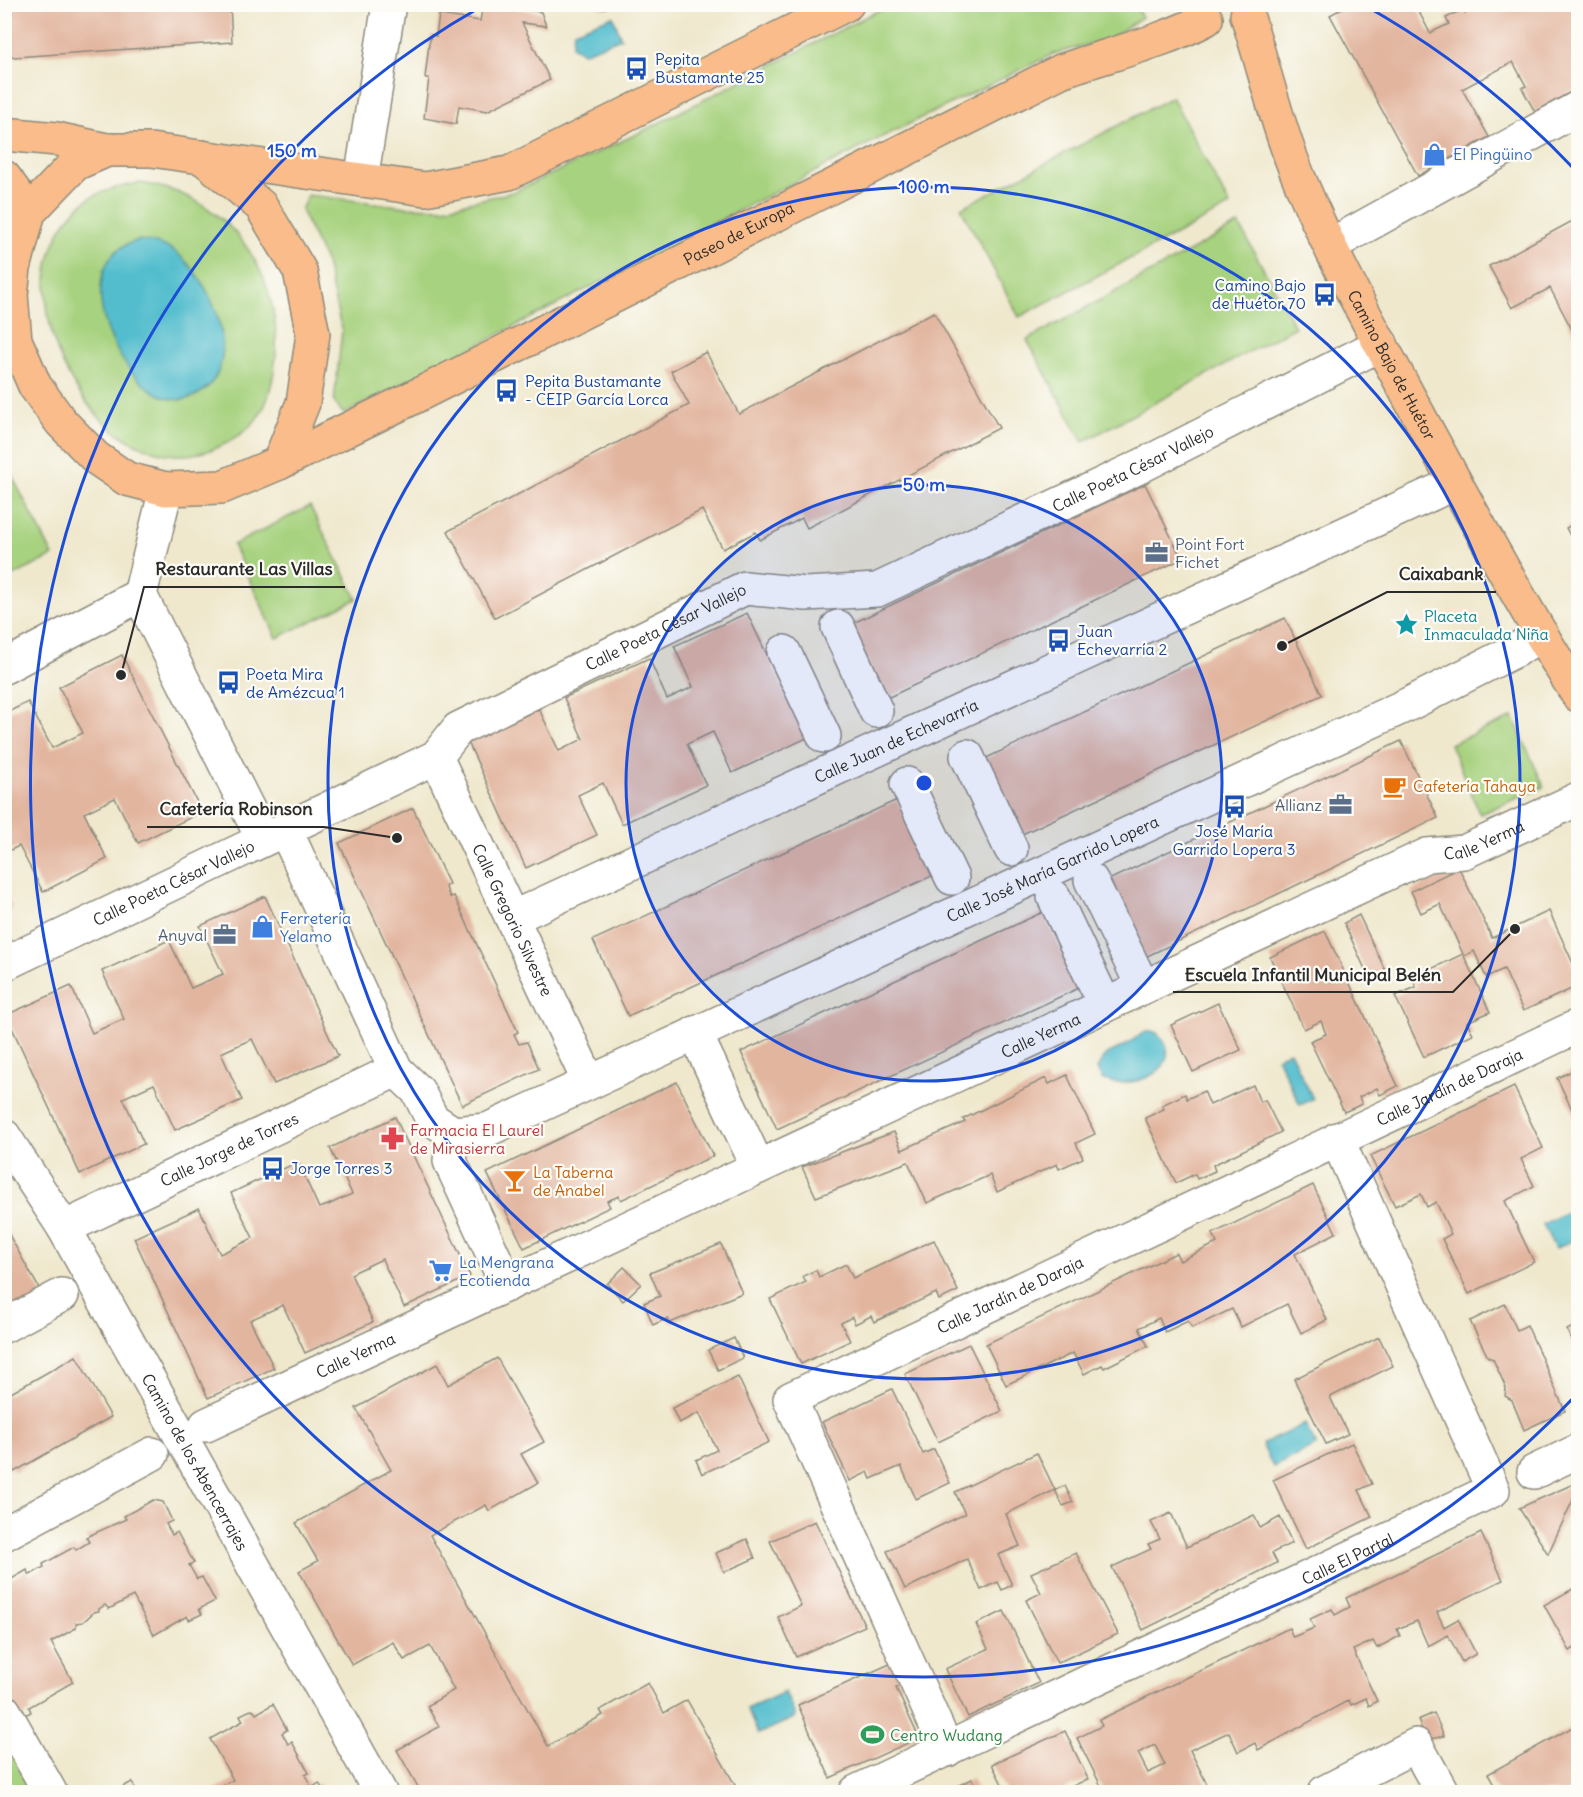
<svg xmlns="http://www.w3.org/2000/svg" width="1583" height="1797" viewBox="0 0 1583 1797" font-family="Delius,sans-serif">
<rect width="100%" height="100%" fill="#fdfcf7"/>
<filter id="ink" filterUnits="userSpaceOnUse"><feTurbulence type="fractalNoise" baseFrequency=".0167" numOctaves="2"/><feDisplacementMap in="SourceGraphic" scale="12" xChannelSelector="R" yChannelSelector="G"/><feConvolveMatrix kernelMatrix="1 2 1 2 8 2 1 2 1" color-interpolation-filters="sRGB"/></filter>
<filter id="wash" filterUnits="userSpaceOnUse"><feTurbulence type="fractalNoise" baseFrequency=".008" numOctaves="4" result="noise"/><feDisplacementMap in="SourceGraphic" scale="24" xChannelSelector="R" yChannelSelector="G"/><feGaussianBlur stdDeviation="1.35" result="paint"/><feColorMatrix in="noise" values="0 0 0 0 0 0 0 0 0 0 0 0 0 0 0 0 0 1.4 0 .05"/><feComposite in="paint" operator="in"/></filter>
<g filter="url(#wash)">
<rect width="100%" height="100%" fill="#efe8cd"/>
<g fill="#a7d27f" stroke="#697e55" stroke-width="1.5">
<polygon points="899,5 1135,5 1142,17 1109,39 1053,54 882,137 344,414 334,402 342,331 326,263 301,210 308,195 407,207 444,208 513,192 641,132 877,11"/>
<polygon points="1172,97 1230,206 1019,317 961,208"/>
<path d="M140,183C243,196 298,300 268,397C261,420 244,434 223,445C112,498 9,328 59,233C66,220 78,205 92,197C107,189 123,186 140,183Z"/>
<polygon points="1239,224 1295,327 1083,442 1027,340"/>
<polygon points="5,462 53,556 5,580 4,580"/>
<polygon points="310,506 357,599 277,638 233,545"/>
<polygon points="1513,717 1544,787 1480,814 1450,744"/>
<polygon points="5,1737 35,1792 5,1792"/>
</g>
<g fill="#52bdcd" stroke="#3e747c" stroke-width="1.5">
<polygon points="613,16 621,38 583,53 572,46 574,31"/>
<path d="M140,240C151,242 164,244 174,251C210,276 248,362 200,393C136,435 49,260 140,240Z"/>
<path d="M1144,1032H1156C1193,1066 1132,1093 1102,1079L1097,1069L1105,1055L1126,1045Z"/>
<polygon points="1290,1051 1313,1099 1300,1105 1277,1057"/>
<polygon points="1578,1207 1578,1238 1555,1249 1543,1224"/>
<polygon points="1305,1424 1316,1446 1273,1467 1262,1444"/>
<polygon points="785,1692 796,1717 758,1734 747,1709"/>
</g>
<g id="blocks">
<g fill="#e2b59f" fill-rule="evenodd">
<polygon points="4,4 230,4 232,42 15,57 4,55"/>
<polygon points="483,4 541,12 546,26 522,23 550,80 487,111 459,106 456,124 424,118 429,78 425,78 429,44 431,35 436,36 439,15 480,21"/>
<polygon points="594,4 615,4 603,9"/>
<polygon points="1350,4 1419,4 1416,6 1430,33 1449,24 1446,18 1463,9 1465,13 1483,4 1578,4 1578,88 1535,112 1522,88 1526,86 1513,62 1462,89 1489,137 1418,176 1330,15"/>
<polygon points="1578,218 1578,341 1550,288 1512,308 1489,266"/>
<polygon points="934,312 999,428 807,528 802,518 760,540 756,532 723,549 702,510 495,618 448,531 689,405 671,371 706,352 739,414"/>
<polygon points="1145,484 1182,559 885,699 849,625"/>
<polygon points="1578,521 1578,550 1566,528"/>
<polygon points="747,613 807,738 732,773 713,732 687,744 706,785 622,824 603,783 578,795 597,835 526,868 468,742 539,709 559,751 583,739 564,698 649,658 667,699 693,687 674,646"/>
<polygon points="1285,618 1322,695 1020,835 984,759"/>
<polygon points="122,655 202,812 138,843 115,798 84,813 107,859 43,892 19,846 4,853 4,714 28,702 52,748 83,733 59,687"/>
<polygon points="1401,741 1438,818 1139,960 1102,883"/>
<polygon points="897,800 932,876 628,1016 593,940"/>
<polygon points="413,808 449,884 445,886 450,897 454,896 518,1032 514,1034 519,1044 527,1042 539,1069 462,1105 339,843"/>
<polygon points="1459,868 1492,938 1549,911 1578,974 1578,986 1523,1011 1504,969 1486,977 1474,951 1464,956 1490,1012 1467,1022 1473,1034 1424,1057 1395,996 1416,987 1412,978 1463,954 1440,904 1421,913 1411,891"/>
<polygon points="4,893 12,907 4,911"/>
<polygon points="265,896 338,1056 274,1084 252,1039 221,1053 242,1100 175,1130 154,1084 123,1098 144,1144 80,1174 6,1015 71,986 92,1033 124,1019 102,971 169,940 191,988 223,974 200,926"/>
<polygon points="1043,912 1079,988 777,1129 741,1052"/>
<polygon points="1359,915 1386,972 1370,980 1344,923"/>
<polygon points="1325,931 1398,1086 1380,1095 1377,1088 1359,1097 1362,1104 1344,1112 1310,1041 1326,1034 1321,1021 1304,1029 1270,957"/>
<polygon points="1218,1003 1241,1050 1193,1072 1171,1025"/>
<polygon points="1578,1068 1578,1122 1557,1078"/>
<polygon points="1067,1075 1095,1134 1076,1143 1083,1158 1059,1169 1057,1164 997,1192 990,1175 927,1203 908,1162 816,1197 802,1167 894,1132 902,1150 965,1122 963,1119 1046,1078 1049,1084"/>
<polygon points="677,1082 713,1156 621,1200 619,1196 607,1201 610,1207 524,1248 487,1173"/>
<polygon points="1253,1085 1260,1102 1265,1100 1281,1132 1213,1165 1215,1171 1197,1179 1195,1174 1176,1183 1145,1118 1164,1109 1162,1105 1185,1094 1187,1099 1204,1091 1210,1105"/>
<polygon points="1514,1087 1543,1148 1521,1159 1534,1186 1505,1201 1534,1262 1469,1294 1442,1239 1451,1234 1436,1202 1427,1207 1421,1194 1395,1206 1370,1156"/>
<polygon points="395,1117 470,1276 404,1307 382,1259 357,1271 351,1274 373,1322 305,1353 283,1305 250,1320 274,1368 208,1398 134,1238 199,1208 220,1254 245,1242 253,1238 231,1193 298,1162 319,1208 328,1205 352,1194 330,1148"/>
<polygon points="1313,1185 1336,1233 1295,1254 1327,1320 1301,1333 1287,1304 1241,1327 1232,1309 1192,1328 1188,1321 1165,1332 1159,1318 1139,1328 1148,1346 1104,1368 1102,1365 1084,1374 1073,1353 1006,1385 986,1344 1176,1253 1180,1261 1217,1243 1212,1234"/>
<polygon points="4,1226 44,1297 4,1319"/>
<polygon points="934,1240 958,1291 939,1300 936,1293 874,1322 871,1316 855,1324 852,1317 841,1323 850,1341 801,1364 770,1299 806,1282 803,1276 816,1270 819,1277 846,1264 853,1278"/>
<polygon points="721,1244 742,1293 670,1323 668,1318 653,1325 644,1303 660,1296 650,1273"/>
<polygon points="624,1267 641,1284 623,1301 607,1284"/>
<polygon points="1505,1304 1517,1330 1527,1325 1565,1411 1524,1430 1512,1400 1505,1396 1506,1388 1493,1359 1488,1357 1470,1321"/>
<polygon points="1578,1324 1578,1355 1567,1330"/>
<polygon points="1379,1337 1393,1366 1330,1397 1348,1434 1326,1444 1294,1379"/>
<polygon points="734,1338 743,1358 718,1370 708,1350"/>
<polygon points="969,1344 1002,1411 938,1442 905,1374"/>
<polygon points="76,1356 111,1417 14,1472 11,1467 4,1470 4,1397"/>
<polygon points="497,1358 544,1442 521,1454 538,1483 489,1511 486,1505 430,1535 548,1746 603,1715 600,1710 648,1683 664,1713 687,1700 735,1785 721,1792 421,1792 397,1750 439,1727 427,1706 454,1690 430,1646 404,1660 393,1642 352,1665 299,1571 318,1561 296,1523 391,1470 356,1408 437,1364 448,1385"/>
<polygon points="738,1377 769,1442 702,1474 696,1460 717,1450 699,1413 679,1423 672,1408"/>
<polygon points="892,1389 923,1454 934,1449 950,1483 916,1499 901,1466 871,1479 868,1472 850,1481 822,1422"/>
<polygon points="1352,1443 1372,1484 1359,1490 1372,1517 1306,1549 1273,1480"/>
<polygon points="1037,1453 1055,1490 1065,1486 1073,1502 1063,1506 1055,1490 1006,1514 1020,1546 998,1555 1012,1585 1002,1590 998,1582 981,1590 967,1559 905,1589 887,1551 965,1514 955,1492"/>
<polygon points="1578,1482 1578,1489 1548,1554 1519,1508"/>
<polygon points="153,1500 163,1502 172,1521 166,1524 172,1535 177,1532 194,1563 189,1565 197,1579 202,1577 215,1601 199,1609 202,1614 189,1620 187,1616 154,1635 133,1596 109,1609 105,1605 99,1609 99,1611 94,1612 83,1622 76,1623 76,1628 51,1642 73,1682 29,1707 31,1712 21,1717 4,1699 4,1587 9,1584 8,1581 27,1570 30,1575 44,1567 43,1564 74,1547 76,1550 89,1542 86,1537 126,1519 124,1516"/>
<polygon points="1171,1513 1187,1547 1254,1515 1260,1528 1280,1517 1292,1543 1272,1553 1277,1563 1143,1630 1112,1567 1151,1549 1148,1544 1160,1539 1151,1522"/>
<polygon points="815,1521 865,1626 796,1657 778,1617 801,1606 770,1541"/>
<path d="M1481,1533L1503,1580L1437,1612L1444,1627L1458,1619L1476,1654L1462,1662L1448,1635L1428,1646L1417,1621L1397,1629L1400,1636L1377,1648L1373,1641L1353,1650L1377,1701L1369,1706L1366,1698L1351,1705L1349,1700L1258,1750L1255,1743L1238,1752L1229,1732L1190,1750L1211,1792H1104L1077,1738L1102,1726L1099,1720L1289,1628L1293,1637L1314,1628L1310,1619L1332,1609L1335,1615L1350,1607L1346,1598ZM1155,1745L1165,1765L1148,1773L1138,1753Z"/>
<polygon points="747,1539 755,1558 724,1572 716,1553"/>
<polygon points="1076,1553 1118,1634 1057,1663 1026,1600 1041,1593 1031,1573"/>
<polygon points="1578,1586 1578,1646 1570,1651 1544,1605"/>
<polygon points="1004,1611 1039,1683 968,1717 945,1669 988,1649 976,1624"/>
<polygon points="892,1663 902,1685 896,1688 919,1738 830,1778 798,1705"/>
<polygon points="273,1704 287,1730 282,1733 288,1744 292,1742 309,1773 305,1775 312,1788 319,1783 324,1792 209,1792 233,1780 210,1739 243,1721 240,1715 253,1709 256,1714"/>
<polygon points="1434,1713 1444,1736 1427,1740 1418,1720"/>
<polygon points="1578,1724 1578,1792 1498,1792 1488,1774"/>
<polygon points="1065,1731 1088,1779 1060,1792 1006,1792 992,1764"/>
<polygon points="972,1779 978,1792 944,1792"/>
<polygon points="132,1782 137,1792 113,1792"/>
</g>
</g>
</g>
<g filter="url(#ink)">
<use href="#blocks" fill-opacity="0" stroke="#8d8a7c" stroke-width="1.5"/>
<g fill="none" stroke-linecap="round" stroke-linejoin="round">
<defs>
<g id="minor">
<polyline points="361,180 389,4"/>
<polyline points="1331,245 1578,108"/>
<polyline points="140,595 263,839"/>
<polyline points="140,595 166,489"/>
<polyline points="838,627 876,711"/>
<polyline points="784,652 824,736"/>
<polyline points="4,667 140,595"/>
<polyline points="967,756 1011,849"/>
<path id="s1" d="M436,757L589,1082"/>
<polyline points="907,784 952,878"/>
<polyline points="285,829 396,1070 418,1091 432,1119 453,1133"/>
<polyline points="1091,880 1143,987"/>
<polyline points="1054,897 1105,1005"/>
<path id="s2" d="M512,918L1455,483"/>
<path id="s3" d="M4,964L436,757L458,729L745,588L806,594L877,590L1141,466L1381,344"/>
<polyline points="695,1033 758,1167"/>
<path id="s4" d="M453,1133L487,1130L1409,704L1518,649L1541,634"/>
<polyline points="453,1133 450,1161 507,1285"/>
<path id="s5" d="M4,1136L64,1228L380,1792"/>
<path id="s6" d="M64,1228L396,1070"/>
<polyline points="4,1326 62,1295"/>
<path id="s7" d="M206,1425L1427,855L1464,852L1578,799"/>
<polyline points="1534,1472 1578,1451"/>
<polyline points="4,1534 152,1454"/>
<polyline points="4,1711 50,1792"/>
<path id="s8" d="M947,1750L790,1399L1578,1026"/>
<path id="s9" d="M856,1792L1493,1490L1337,1139"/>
<polyline points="1325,1792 1416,1745 1442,1792"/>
</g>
<g id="major">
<path id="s10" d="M847,4L509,173L425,189L151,150H107L75,164L29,212L14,268L11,295L15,340L35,386L61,422L96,458L127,479L166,489L222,487L279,463L404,402L1061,71C1109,54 1161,43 1206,19"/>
<path id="s11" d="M1247,15C1265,71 1278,129 1301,183C1332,257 1372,328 1410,399C1464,499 1518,599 1578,695"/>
<polyline points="4,134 57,139 107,150"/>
<polyline points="202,157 261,206 300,271 313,334 303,403 279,463"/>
<polyline points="4,177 29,212"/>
</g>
</defs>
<use href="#minor" stroke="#8d8a7c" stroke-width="36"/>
<use href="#major" stroke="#8d8a7c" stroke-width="36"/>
<use href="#minor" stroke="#fff" stroke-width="33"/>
<use href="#major" stroke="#f9bc8a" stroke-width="33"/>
</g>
</g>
<circle cx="924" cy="783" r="298" fill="#1d4ed8" fill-opacity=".12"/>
<g fill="none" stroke="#1d4ed8" stroke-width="3">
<circle cx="924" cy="783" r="298"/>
<circle cx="924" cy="783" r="596"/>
<path d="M1578 1393A894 894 0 1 1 484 5M1364 5A894 894 0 0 1 1578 173"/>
</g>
<defs>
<symbol id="bus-bare" viewBox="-9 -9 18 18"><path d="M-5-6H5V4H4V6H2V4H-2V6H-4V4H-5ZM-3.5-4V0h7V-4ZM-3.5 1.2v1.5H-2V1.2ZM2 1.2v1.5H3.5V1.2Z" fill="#1a4fb4" stroke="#fdfcf7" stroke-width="2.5" paint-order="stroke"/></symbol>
<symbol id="shop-bare" viewBox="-9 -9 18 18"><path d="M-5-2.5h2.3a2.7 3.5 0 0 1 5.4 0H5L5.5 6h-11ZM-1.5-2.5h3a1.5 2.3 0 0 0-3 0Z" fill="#3f7fe0" stroke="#fdfcf7" stroke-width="2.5" paint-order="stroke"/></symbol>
<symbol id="office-bare" viewBox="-9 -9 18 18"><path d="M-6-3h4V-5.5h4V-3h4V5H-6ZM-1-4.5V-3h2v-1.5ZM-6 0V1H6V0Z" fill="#5c6f8a" stroke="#fdfcf7" stroke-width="2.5" paint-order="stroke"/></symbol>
<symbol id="sight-bare" viewBox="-9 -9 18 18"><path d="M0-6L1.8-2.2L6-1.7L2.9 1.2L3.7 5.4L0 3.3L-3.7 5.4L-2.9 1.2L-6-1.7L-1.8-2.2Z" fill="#0f9aa8" stroke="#fdfcf7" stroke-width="2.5" paint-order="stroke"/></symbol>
<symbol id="cafe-bare" viewBox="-9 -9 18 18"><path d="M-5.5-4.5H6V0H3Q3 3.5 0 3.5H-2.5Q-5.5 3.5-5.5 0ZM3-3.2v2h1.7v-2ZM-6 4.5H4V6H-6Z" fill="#e8710a" stroke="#fdfcf7" stroke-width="2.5" paint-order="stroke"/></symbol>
<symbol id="pharmacy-bare" viewBox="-9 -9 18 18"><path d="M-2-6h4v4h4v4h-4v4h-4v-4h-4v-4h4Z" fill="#e0444e" stroke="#fdfcf7" stroke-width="2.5" paint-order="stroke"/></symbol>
<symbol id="bar-bare" viewBox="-9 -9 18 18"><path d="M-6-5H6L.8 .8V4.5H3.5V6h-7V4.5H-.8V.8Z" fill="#e8710a" stroke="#fdfcf7" stroke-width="2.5" paint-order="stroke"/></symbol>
<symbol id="supermarket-bare" viewBox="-9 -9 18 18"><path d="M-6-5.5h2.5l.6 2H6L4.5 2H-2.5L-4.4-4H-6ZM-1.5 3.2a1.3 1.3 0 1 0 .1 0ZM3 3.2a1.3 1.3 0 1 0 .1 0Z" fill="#3f7fe0" stroke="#fdfcf7" stroke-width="2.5" paint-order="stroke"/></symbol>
<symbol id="stadium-bare" viewBox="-9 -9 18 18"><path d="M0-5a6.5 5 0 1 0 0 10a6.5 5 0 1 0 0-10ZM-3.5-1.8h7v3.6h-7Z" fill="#2e9e5b" stroke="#fdfcf7" stroke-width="2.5" paint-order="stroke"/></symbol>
</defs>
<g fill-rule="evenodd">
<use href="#bus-bare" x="620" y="52" width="33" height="33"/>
<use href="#shop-bare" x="1418" y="138" width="33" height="33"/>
<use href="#bus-bare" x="1308" y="278" width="33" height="33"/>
<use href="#bus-bare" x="490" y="374" width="33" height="33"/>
<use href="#office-bare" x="1140" y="536" width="33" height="33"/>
<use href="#sight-bare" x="1390" y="608" width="33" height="33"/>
<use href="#bus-bare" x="1042" y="624" width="33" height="33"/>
<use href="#bus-bare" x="212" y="666" width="33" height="33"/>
<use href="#cafe-bare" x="1378" y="770" width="33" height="33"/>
<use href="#office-bare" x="1324" y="788" width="33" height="33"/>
<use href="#bus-bare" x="1218" y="790" width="33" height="33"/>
<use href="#shop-bare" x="246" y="910" width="33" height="33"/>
<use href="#office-bare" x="208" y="918" width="33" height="33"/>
<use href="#pharmacy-bare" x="376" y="1122" width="33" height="33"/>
<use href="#bus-bare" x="256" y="1152" width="33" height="33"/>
<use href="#bar-bare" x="498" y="1164" width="33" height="33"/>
<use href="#supermarket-bare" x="424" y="1254" width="33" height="33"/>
<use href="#stadium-bare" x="856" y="1718" width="33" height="33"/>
</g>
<g text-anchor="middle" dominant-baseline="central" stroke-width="4.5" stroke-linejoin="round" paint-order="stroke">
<g font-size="16" fill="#164399" stroke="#fdfcf7" text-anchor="start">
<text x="655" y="59">Pepita<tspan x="655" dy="18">Bustamante 25</tspan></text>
<text x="1306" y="285" text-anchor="end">Camino Bajo<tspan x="1306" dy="18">de Huétor 70</tspan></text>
<text x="525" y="381">Pepita Bustamante<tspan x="525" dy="18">- CEIP García Lorca</tspan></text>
<text x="1077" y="631">Juan<tspan x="1077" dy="18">Echevarría 2</tspan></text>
<text x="246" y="674">Poeta Mira<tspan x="246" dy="18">de Amézcua 1</tspan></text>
<text x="1234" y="831" text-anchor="middle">José María<tspan x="1234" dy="18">Garrido Lopera 3</tspan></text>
<text x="290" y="1168">Jorge Torres 3</text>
</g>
<g font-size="16" fill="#366cbe" stroke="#fdfcf7" text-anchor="start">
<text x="1453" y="154">El Pingüino</text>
<text x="280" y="918">Ferretería<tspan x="280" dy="18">Yelamo</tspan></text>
<text x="459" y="1262">La Mengrana<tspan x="459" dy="18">Ecotienda</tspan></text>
</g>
<g font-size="16" fill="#2b2b2b" stroke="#fdfcf7">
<text stroke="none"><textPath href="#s10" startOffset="1870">Paseo de Europa</textPath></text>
<text stroke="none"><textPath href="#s11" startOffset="380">Camino Bajo de Huétor</textPath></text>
<text stroke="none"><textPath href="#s3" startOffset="1250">Calle Poeta César Vallejo</textPath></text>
<text stroke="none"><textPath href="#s3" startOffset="746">Calle Poeta César Vallejo</textPath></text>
<text stroke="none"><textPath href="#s2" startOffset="423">Calle Juan de Echevarría</textPath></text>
<text stroke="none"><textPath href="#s7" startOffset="1407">Calle Yerma</textPath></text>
<text stroke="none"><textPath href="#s4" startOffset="657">Calle José María Garrido Lopera</textPath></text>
<text stroke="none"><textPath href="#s3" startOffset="188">Calle Poeta César Vallejo</textPath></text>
<text stroke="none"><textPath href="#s1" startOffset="180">Calle Gregorio Silvestre</textPath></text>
<text stroke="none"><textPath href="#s7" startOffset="921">Calle Yerma</textPath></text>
<text stroke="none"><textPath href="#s8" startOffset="1114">Calle Jardín de Daraja</textPath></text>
<text stroke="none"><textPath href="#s6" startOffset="183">Calle Jorge de Torres</textPath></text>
<text stroke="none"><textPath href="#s8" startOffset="628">Calle Jardín de Daraja</textPath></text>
<text stroke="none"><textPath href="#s7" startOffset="165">Calle Yerma</textPath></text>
<text stroke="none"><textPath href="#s5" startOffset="378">Camino de los Abencerrajes</textPath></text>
<text stroke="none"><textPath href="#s9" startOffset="544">Calle El Partal</textPath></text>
</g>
<g font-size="16" fill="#4e5e75" stroke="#fdfcf7" text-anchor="end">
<text x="1175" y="544" text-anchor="start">Point Fort<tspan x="1175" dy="18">Fichet</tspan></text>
<text x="1322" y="805">Allianz</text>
<text x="207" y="935">Anyval</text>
</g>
<g font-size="16" fill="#0d838f" stroke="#fdfcf7" text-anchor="start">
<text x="1424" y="616">Placeta<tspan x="1424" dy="18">Inmaculada Niña</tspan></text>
</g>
<g font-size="16" fill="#c56008" stroke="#fdfcf7" text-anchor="start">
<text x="1413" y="786">Cafetería Tahaya</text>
<text x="533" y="1172">La Taberna<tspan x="533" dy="18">de Anabel</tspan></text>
</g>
<g font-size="16" fill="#be3a42" stroke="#fdfcf7" text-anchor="start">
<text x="410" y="1130">Farmacia El Laurel<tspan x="410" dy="18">de Mirasierra</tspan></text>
</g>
<g font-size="16" fill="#27864d" stroke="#fdfcf7" text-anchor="start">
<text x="890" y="1735">Centro Wudang</text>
</g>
</g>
<circle cx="924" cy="783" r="9" fill="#1d4ed8" stroke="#fdfcf7" stroke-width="3"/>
<g font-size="18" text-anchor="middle" font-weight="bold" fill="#1d4ed8" stroke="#fdfcf7" stroke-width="4.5" stroke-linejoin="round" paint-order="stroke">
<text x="292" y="157">150 m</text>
<text x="924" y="193">100 m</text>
<text x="924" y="491">50 m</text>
</g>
<path fill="none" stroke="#2b2b2b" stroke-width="2" d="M121 675L144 587H345M1282 646L1387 592H1496M397 838L324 827H147M1515 929L1453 992H1173"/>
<g fill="#2b2b2b" stroke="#fdfcf7" stroke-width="2">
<circle cx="121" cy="675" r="6"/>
<circle cx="1282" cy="646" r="6"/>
<circle cx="397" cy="838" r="6"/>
<circle cx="1515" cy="929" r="6"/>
</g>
<g font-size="18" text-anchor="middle" font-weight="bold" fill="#2b2b2b" stroke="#fdfcf7" stroke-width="4.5" stroke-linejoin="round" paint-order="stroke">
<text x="244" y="575">Restaurante Las Villas</text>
<text x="1441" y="580">Caixabank</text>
<text x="236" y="815">Cafetería Robinson</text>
<text x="1313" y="981">Escuela Infantil Municipal Belén</text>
</g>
<rect width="1583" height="1797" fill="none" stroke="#fdfcf7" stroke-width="24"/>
</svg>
